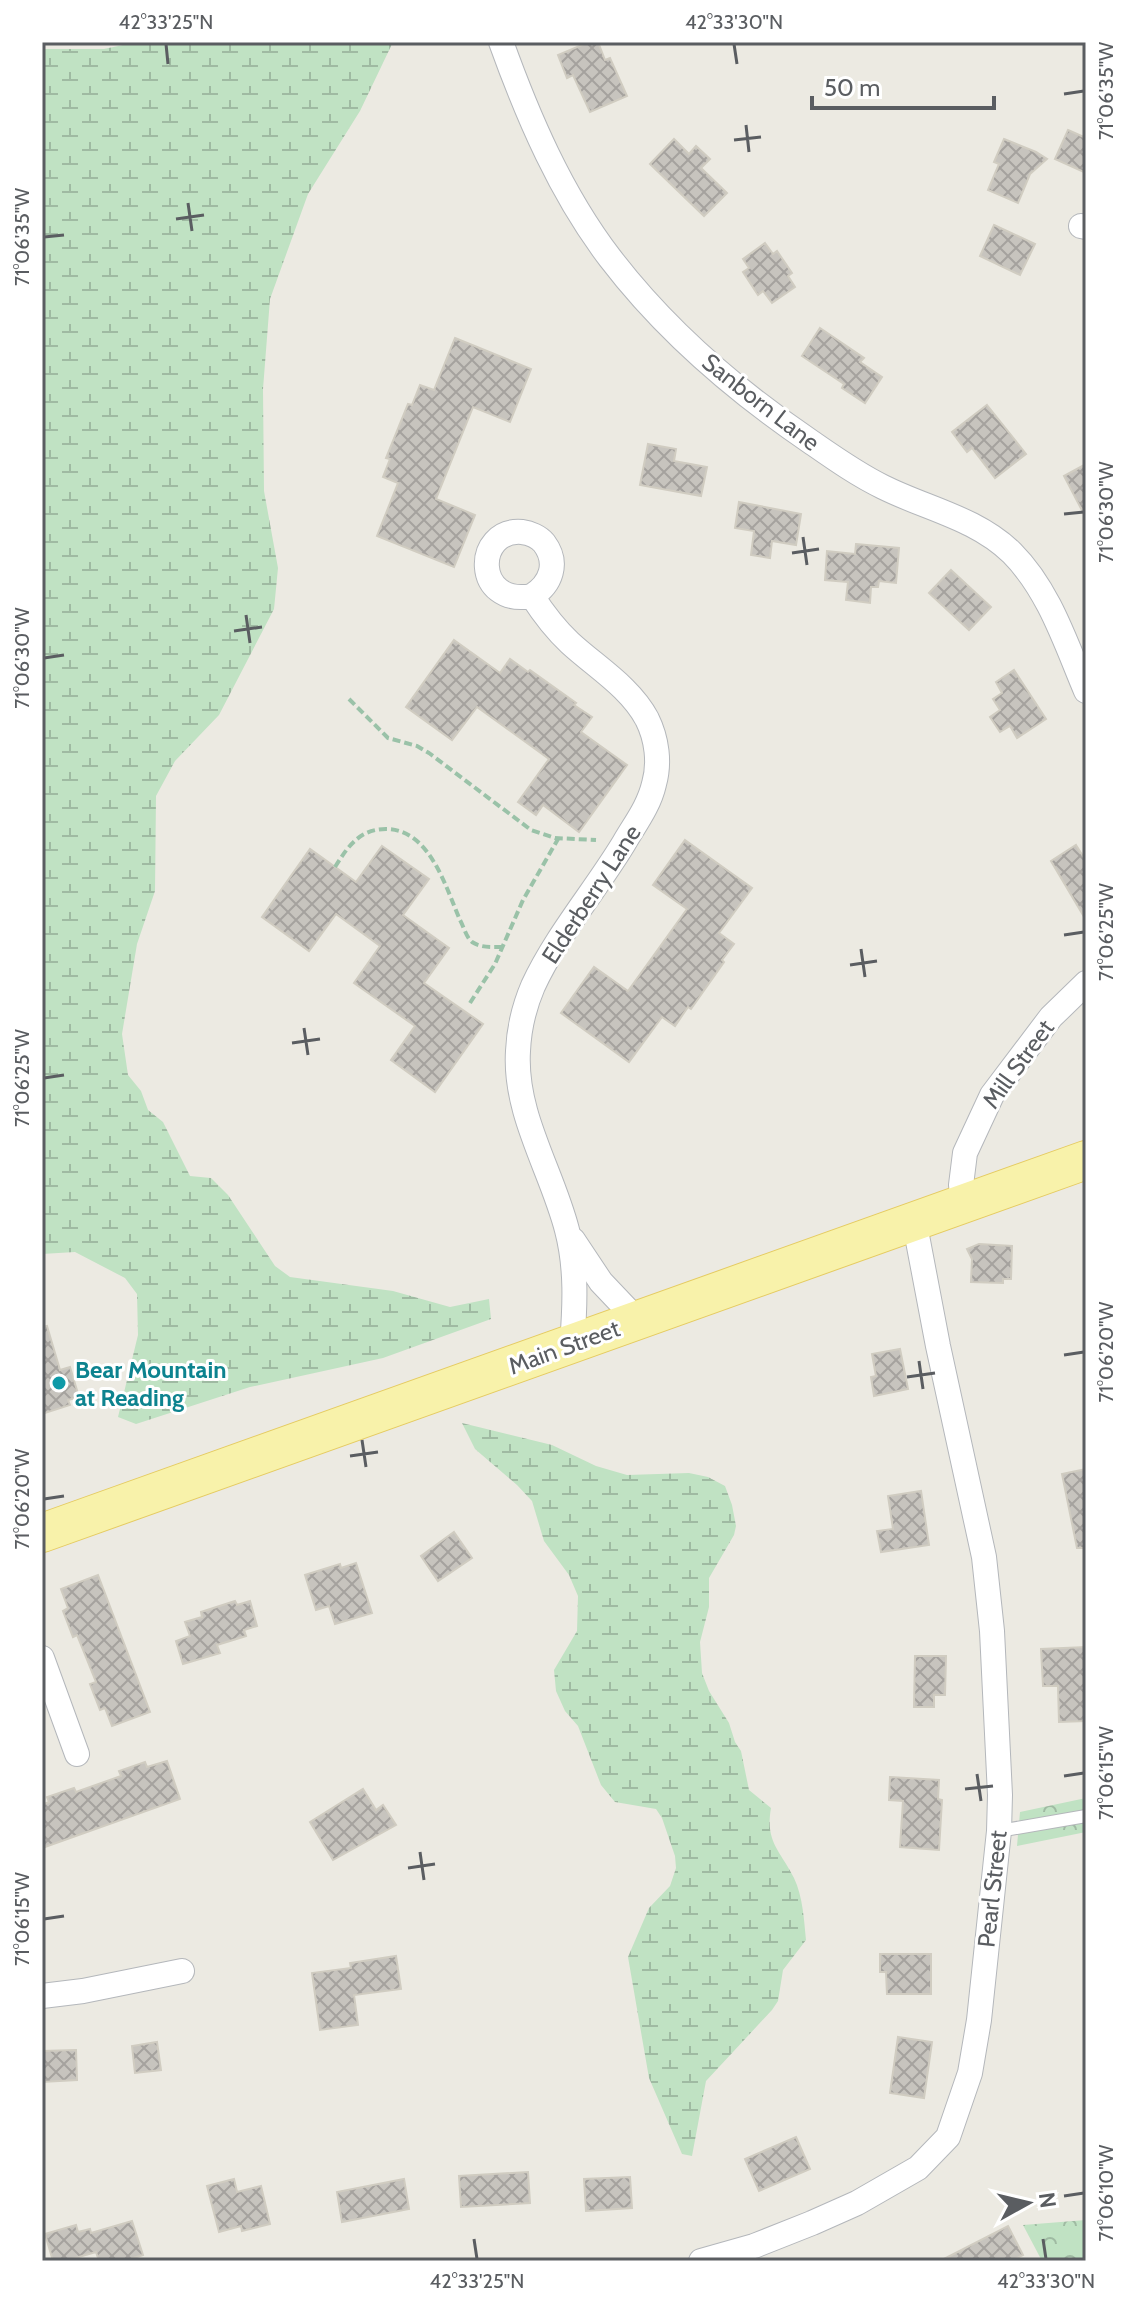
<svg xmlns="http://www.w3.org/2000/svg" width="1128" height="2303" viewBox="0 0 1128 2303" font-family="Cabin,sans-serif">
<defs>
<pattern id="wetland-marsh" width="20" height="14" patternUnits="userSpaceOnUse" patternTransform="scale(2)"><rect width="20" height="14" fill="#c0e2c3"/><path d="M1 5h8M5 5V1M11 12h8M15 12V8" fill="none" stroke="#9fbaa2"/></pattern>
<pattern id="park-crowns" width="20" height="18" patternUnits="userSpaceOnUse" patternTransform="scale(2)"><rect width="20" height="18" fill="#c0e2c3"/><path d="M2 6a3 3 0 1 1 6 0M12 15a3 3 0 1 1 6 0" fill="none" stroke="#9fbaa2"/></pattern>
<pattern id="building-cross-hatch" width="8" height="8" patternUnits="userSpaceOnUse" patternTransform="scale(2)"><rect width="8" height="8" fill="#c7c4be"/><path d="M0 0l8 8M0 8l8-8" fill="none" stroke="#a5a29e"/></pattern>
</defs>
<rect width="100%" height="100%" fill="#eceae2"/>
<g fill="url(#wetland-marsh)">
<polygon points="137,42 393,42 360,111 308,194 270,299 263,389 264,491 278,568 274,609 219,715 175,761 156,796 155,891 137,944 122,1034 128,1075 141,1091 148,1110 163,1122 190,1176 211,1178 228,1195 275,1266 290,1277 393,1291 450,1307 489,1299 491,1319 383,1358 250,1387 136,1424 118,1417 138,1335 137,1294 125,1278 75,1252 42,1254 42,49 104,49"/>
<path d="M462,1423L552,1445L596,1466L627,1475L689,1473L708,1477L725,1486L732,1505L736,1526L734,1535L709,1578V1607L700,1642L702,1673L709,1691L729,1723L735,1742L741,1751L749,1790L771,1808C765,1842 780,1850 794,1878C803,1897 804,1920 806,1940L783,1970L778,2001L772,2010L706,2081L692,2156L682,2154L649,2078L628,1957L649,1908L670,1886L676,1868L675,1856L662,1818L656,1809L615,1802L601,1785L578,1726L565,1711L556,1691L554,1670L577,1631L578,1596L569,1575L544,1541L532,1501L517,1485L475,1449Z"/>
</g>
<g fill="url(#park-crowns)">
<polygon points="1086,1798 1086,1832 1017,1846 1020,1812"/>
<polygon points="1086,2220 1086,2261 1042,2261 1023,2225"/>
</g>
<g fill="url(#building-cross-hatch)" stroke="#d0ccc1" stroke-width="2">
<polygon points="589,42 598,42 605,60 610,58 627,96 590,112 573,75 567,78 558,55"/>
<polygon points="1068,130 1086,138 1086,173 1055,159"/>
<polygon points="674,139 689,154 696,146 710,159 701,168 727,193 704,216 650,164"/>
<polygon points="1004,139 1036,152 1047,159 1030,174 1018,203 988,190 999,164 994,162"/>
<polygon points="994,225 1035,244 1020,275 980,256"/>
<polygon points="765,243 773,254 777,251 792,273 788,276 795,287 772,303 763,291 758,295 743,272 749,268 743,259"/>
<polygon points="820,328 864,358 860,362 882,377 865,403 842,388 844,384 802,356"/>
<polygon points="455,338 531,369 510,422 473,407 436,499 475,515 454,567 377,536 398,483 383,477 390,459 386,458 408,404 412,405 420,385 434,390"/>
<polygon points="987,405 1026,454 995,478 972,448 967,452 952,432"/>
<polygon points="648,444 676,449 674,461 707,467 701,496 640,485"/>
<polygon points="1086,464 1086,518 1064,476"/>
<polygon points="739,502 801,514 796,545 772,541 770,558 751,555 754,531 735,528"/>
<polygon points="856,544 899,548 896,583 879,581 878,587 871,587 870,603 846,600 848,582 825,580 827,551 855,554"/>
<polygon points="951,570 991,607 969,630 929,593"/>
<polygon points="454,640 500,673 510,659 528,672 530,670 576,703 574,705 592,717 581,732 627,765 579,832 543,805 536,815 518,802 549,759 477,707 452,740 406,707"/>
<polygon points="1014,670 1046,719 1017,738 1010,726 1000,732 990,717 1000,710 993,699 1002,693 996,682"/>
<polygon points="685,840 752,888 719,933 734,944 722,960 724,962 691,1009 688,1007 675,1026 662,1017 629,1062 561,1013 594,967 628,991 687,909 653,885"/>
<polygon points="1076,845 1086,861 1086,920 1051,861"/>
<polygon points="382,846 429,879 403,915 449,948 424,983 483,1024 435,1092 391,1060 415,1026 354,983 380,946 336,914 309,951 262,917 310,849 356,882"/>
<polygon points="979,1244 1012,1246 1011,1279 1003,1279 1003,1283 971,1282 972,1259 967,1249"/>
<polygon points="47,1326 60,1370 70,1367 79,1397 68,1400 70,1405 42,1414 42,1327"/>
<polygon points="900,1349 908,1389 874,1396 871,1377 876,1376 872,1354"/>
<polygon points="1086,1469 1086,1548 1077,1548 1062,1474"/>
<polygon points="921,1491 929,1545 881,1552 877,1531 893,1529 888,1496"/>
<polygon points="454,1532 472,1558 438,1581 421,1556"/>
<polygon points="356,1563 372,1613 335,1624 329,1606 316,1610 305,1575 340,1564 341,1568"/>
<polygon points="98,1575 150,1712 112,1726 105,1708 100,1710 90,1684 96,1682 77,1635 73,1637 63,1611 68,1608 61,1589"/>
<polygon points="235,1601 237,1605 250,1601 257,1626 244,1630 246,1636 217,1645 220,1653 183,1664 176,1641 190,1636 185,1622 202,1617 201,1612"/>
<polygon points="1086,1647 1086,1721 1059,1722 1058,1686 1043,1686 1041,1649"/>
<polygon points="915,1656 946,1656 945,1695 934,1695 934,1707 914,1707"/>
<polygon points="167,1761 180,1799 42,1848 42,1805 49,1802 47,1797 74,1788 76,1792 121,1776 119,1771 145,1762 147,1767"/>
<polygon points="890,1777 939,1780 938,1799 942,1800 939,1850 900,1847 903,1801 889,1800"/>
<polygon points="363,1789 376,1810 383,1805 396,1825 333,1860 310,1822"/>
<polygon points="880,1954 931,1954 931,1994 887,1994 886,1972 880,1972"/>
<polygon points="396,1956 401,1989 354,1995 358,2025 320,2030 312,1973 351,1968 350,1963"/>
<polygon points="898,2037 932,2042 924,2098 890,2093"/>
<polygon points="157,2042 161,2070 135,2073 132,2046"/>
<polygon points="76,2050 77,2080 42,2082 42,2051"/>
<polygon points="796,2137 810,2169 759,2191 745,2159"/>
<polygon points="528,2172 530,2203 461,2207 459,2176"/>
<polygon points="630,2177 632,2208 586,2211 584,2179"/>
<polygon points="234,2179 237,2192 261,2186 270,2224 242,2231 241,2226 219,2232 207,2186"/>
<polygon points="404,2179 409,2209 342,2222 337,2192"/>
<polygon points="132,2221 143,2255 124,2261 99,2261 96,2252 65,2261 53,2261 45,2234 76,2225 78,2232 90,2229 91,2233"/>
<polygon points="1008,2226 1023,2255 1011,2261 940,2261"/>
</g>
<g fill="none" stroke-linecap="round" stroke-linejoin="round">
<defs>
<polyline id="service" points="999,1831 1086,1816"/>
<g id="minor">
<path d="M501,42C528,117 561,194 610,258C665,330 736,391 811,442C834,458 858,475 883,487C927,509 976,518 1012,553C1049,590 1066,644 1086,691"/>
<polyline points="1081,226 1086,227"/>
<path d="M532,596C551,584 559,563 544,543C539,537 530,533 522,532C474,528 473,607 532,596C543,613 555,629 570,643C596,667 630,687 647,719C657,739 660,763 654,784C649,806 635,824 624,843C595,891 556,936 533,986C524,1007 519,1028 518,1051C514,1114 552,1171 567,1230C577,1268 575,1307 572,1345"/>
<polyline points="963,1203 961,1185 965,1153 992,1095 1051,1017 1086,983"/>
<polyline points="573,1240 601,1282 638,1321"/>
<polyline points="42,1658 77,1754"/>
<polyline points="42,1996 83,1991 182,1971"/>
<polyline points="701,2261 754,2246 812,2223 857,2203 918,2168 948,2137 970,2073 979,2020 999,1831 1000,1795 992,1631 984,1557 938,1346 914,1220"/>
</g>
<polyline id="primary" points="42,1533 1086,1160"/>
</defs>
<use href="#service" stroke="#b4b7bb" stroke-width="14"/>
<use href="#minor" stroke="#b4b7bb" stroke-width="26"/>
<use href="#primary" stroke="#e5cb61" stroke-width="40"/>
<g stroke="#9ac2a8" stroke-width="4" stroke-dasharray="8 4" stroke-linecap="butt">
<polyline points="349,699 388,738 417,746 429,753 531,830 555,838 596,840"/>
<path d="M335,867C348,846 360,829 386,829C430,829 446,888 460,920C464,927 466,937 472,942C481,948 492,947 502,947"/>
<polyline points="470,1003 495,964 523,900 558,839"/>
</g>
<use href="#service" stroke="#fff" stroke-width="12"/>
<use href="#minor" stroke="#fff" stroke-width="24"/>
<use href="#primary" stroke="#f8f2aa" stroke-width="38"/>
</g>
<path fill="none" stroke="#5a5d61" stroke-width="3" d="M166,44L168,64M734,44L737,64M1064,94L1084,91M746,125L749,152M734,140L761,137M188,203L192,231M176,219L204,215M44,237L64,235M1064,514L1084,512M803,537L807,565M792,553L819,549M246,615L250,643M234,631L262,627M44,658L64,655M1064,935L1084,932M861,949L865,977M850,965L877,961M304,1028L308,1055M292,1043L320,1039M44,1078L64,1075M1064,1355L1084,1352M919,1361L923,1389M907,1377L935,1373M362,1440L366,1467M350,1456L378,1452M44,1499L64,1496M977,1774L981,1801M1064,1776L1084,1773M965,1789L993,1786M420,1852L424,1880M408,1868L435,1864M44,1919L64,1916M1064,2196L1084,2193M474,2239L477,2259M1043,2239L1046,2259"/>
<circle fill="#0f9aa8" stroke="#fff" stroke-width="3" cx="59" cy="1383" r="8"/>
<g text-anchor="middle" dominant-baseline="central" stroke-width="6" stroke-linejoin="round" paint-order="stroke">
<g font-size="24" fill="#5a5d61" stroke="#fff">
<text transform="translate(761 402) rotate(38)">Sanborn Lane</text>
<text transform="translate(591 894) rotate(-57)">Elderberry Lane</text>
<text transform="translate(1018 1064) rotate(-54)">Mill Street</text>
<text transform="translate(564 1347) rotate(-20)">Main Street</text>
<text transform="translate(992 1889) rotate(-84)">Pearl Street</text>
</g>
<g font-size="24" font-weight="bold" fill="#0d838f" stroke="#fff" text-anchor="start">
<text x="75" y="1369">Bear Mountain<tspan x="75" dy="28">at Reading</tspan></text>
</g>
</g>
<rect width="1128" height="2303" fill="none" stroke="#ffffff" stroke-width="88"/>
<g transform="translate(1028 2203) rotate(82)" stroke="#ffffff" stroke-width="6" paint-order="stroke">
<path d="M0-6L14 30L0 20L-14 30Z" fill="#5a5d61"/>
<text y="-12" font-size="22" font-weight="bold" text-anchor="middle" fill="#5a5d61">N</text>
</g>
<path d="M812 96v12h182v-12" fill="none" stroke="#5a5d61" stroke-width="4"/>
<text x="824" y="96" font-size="24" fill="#5a5d61" stroke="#ffffff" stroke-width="6" paint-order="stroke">50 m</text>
<rect x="44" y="44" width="1040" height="2215" fill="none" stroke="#5a5d61" stroke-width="3"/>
<g font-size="20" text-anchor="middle" fill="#5a5d61">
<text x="166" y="29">42°33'25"N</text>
<text x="734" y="29">42°33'30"N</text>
<text transform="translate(1106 91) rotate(-90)" y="7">71°06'35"W</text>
<text transform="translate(22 237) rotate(-90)" y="7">71°06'35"W</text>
<text transform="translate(1106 512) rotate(-90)" y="7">71°06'30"W</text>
<text transform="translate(22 658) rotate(-90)" y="7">71°06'30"W</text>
<text transform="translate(1106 932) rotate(-90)" y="7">71°06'25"W</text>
<text transform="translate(22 1078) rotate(-90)" y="7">71°06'25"W</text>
<text transform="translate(1106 1352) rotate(-90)" y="7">71°06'20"W</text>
<text transform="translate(22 1499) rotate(-90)" y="7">71°06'20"W</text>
<text transform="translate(1106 1773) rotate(-90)" y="7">71°06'15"W</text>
<text transform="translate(22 1919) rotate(-90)" y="7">71°06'15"W</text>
<text transform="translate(1106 2193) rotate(-90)" y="7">71°06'10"W</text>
<text x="477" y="2288">42°33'25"N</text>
<text x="1046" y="2288">42°33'30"N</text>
</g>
</svg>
